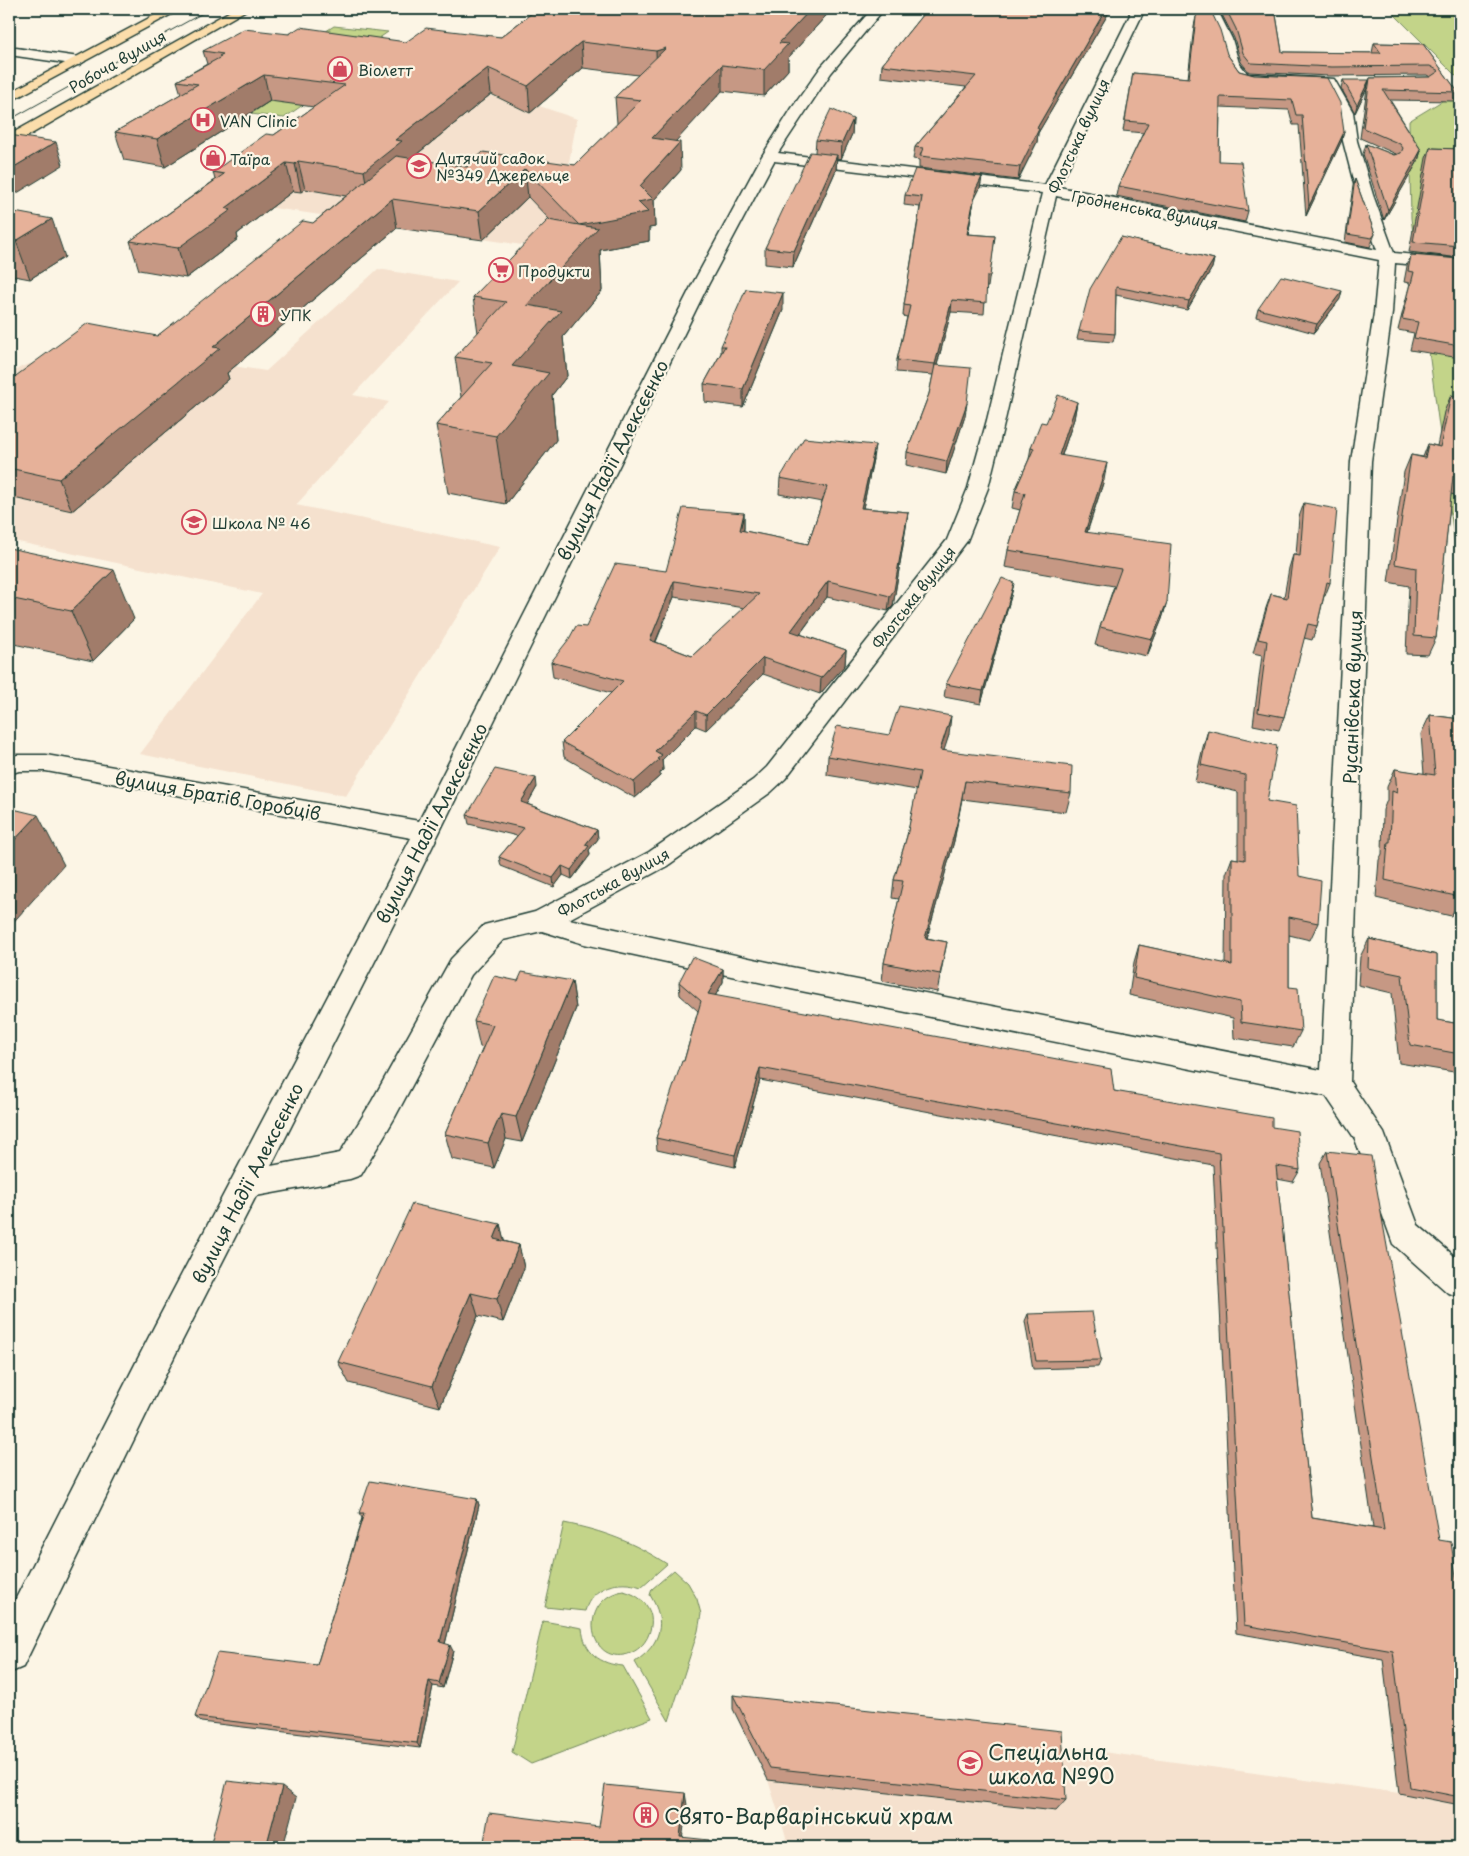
<svg xmlns="http://www.w3.org/2000/svg" width="1469" height="1856" viewBox="0 0 1469 1856" font-family="'Playpen Sans',sans-serif">
<rect width="100%" height="100%" fill="#fcf5e5"/>
<filter id="ink" filterUnits="userSpaceOnUse"><feTurbulence type="fractalNoise" baseFrequency=".02" numOctaves="2"/><feDisplacementMap in="SourceGraphic" scale="10" xChannelSelector="R" yChannelSelector="G"/><feConvolveMatrix kernelMatrix="1 2 1 2 8 2 1 2 1" color-interpolation-filters="sRGB"/></filter>
<g filter="url(#ink)">
<g fill="#f5e1ce">
<polygon points="468,93 525,101 577,119 569,162 566,205 530,241 522,245 220,200"/>
<polygon points="378,269 458,282 353,395 389,402 296,505 500,547 346,796 140,754 262,594 9,540 9,375 21,367 89,344 266,371"/>
<polygon points="733,1709 1052,1745 1399,1793 1460,1805 1460,1847 789,1847 768,1780"/>
</g>
<g fill="#c3d489" stroke="#71885e">
<polygon points="1389,9 1460,9 1460,80"/>
<polygon points="334,26 388,32 372,43 317,37"/>
<polygon points="1460,90 1460,582 1411,218 1409,121"/>
<polygon points="280,94 313,98 284,118 251,114"/>
<polygon points="1460,738 1460,1006 1457,994"/>
<path d="M564,1523C604,1531 633,1542 667,1564L641,1587C619,1579 592,1586 585,1611L545,1607Z"/>
<path d="M674,1570L688,1583L697,1599L701,1614L698,1631L669,1721L635,1662C661,1644 667,1622 650,1595L652,1589Z"/>
<path d="M623,1591C645,1596 658,1614 648,1636C644,1645 637,1651 628,1654C588,1666 577,1599 623,1591Z"/>
<path d="M543,1621L582,1628C584,1653 600,1664 623,1666L652,1718L531,1764L512,1752Z"/>
</g>
<g fill="none" stroke-linecap="round" stroke-linejoin="round">
<defs>
<g id="minor">
<path d="M872,9H884L831,73L778,153L1045,185L1130,15L1129,9H1141L1142,15L1059,187L1377,250L1357,195L1343,141L1339,112L1325,86L1252,83L1238,80L1227,63L1220,39L1205,9H1217L1232,39L1239,63L1248,74L1334,79L1353,112L1357,141L1373,195L1394,253L1460,259V269L1395,263L1392,313L1371,461L1350,1082L1384,1133L1418,1225L1460,1261V1297L1448,1293L1393,1244L1355,1139L1326,1096L791,989L584,944L542,931L503,940L471,975L394,1119L361,1175L350,1179L256,1196L179,1347L23,1667L9,1673V1612L155,1325L411,838L46,771H19L9,774V757L17,755H46L419,821L692,285L762,156L792,108L821,67ZM774,161L1042,193L987,420L968,488L947,540L767,767L753,780L649,852L535,912L484,925L451,959L372,1101L340,1153L271,1166L412,888L708,285ZM1056,196L1379,260L1374,313L1351,461L1321,1070L791,967L569,919L667,866L771,792L785,779L967,541L988,488L1005,420Z"/>
<polygon points="9,47 79,57 85,61 79,65 9,55"/>
</g>
<g id="major">
<polygon points="166,9 181,9 9,102 9,93"/>
<polygon points="234,9 248,9 14,144 9,145 9,135"/>
</g>
</defs>
<use href="#minor" stroke="#1f3d34" stroke-width="3"/>
<use href="#major" stroke="#1f3d34" stroke-width="3"/>
<use href="#minor" fill="#fcf5e5" fill-rule="evenodd"/>
<use href="#major" fill="#fbddab" fill-rule="evenodd"/>
<polyline stroke="#1f3d34" stroke-width="1" points="9,120 210,9"/>
</g>
<g fill="#c69884" stroke="#1f3d34" fill-rule="evenodd">
<path d="M508,9H832L788,58V70L764,96L722,91L675,141L681,170L654,200L655,227L649,228V241L600,250L602,291L563,337L567,376L552,395L556,440L506,504L448,493L436,425L461,397L455,357L478,333L473,297L550,220L528,197L483,240L397,228L227,373L229,379L72,511L9,497V381L157,336L313,223L346,196L305,189L301,192L293,191L237,234L238,239L186,278L139,270L130,241L215,180L213,172L274,135L314,107L270,101L165,167L124,160L115,132L181,94L177,81L207,64L203,51L289,34L406,42L501,37L533,12ZM583,68L638,75L615,97L617,123V124L575,165L467,167L411,159L491,94L530,113Z"/>
<polygon points="927,9 1111,9 1038,133 1037,142 1018,180 919,168 919,160 913,159 915,147 966,87 881,77 882,65"/>
<polygon points="1219,9 1275,9 1282,52 1372,53 1374,43 1423,44 1458,92 1454,101 1390,100 1421,150 1418,161 1384,220 1363,154 1366,144 1394,155 1396,154 1360,138 1367,88 1370,78 1430,77 1427,75 1329,76 1249,72 1241,62 1234,38"/>
<polygon points="1196,17 1227,54 1239,71 1254,75 1344,132 1341,142 1306,216 1299,125 1293,125 1289,110 1220,107 1219,161 1248,211 1245,222 1116,196 1118,186 1143,133 1123,131 1133,73 1188,78 1194,26"/>
<polygon points="1343,80 1367,88 1355,113 1341,88"/>
<polygon points="853,119 852,134 841,159 837,158 836,170 793,267 765,264 765,248 815,152 816,140"/>
<polygon points="1430,148 1460,149 1460,258 1409,252 1426,158"/>
<polygon points="982,177 980,188 974,200 968,234 995,236 988,287 986,287 984,314 951,312 937,365 965,416 946,474 906,465 907,452 929,394 933,375 896,372 897,360 907,317 903,316 904,305 920,207 904,205 905,195"/>
<polygon points="1355,179 1375,234 1370,247 1345,242 1353,186"/>
<polygon points="9,211 65,257 30,279 9,275"/>
<polygon points="1121,237 1214,259 1212,268 1187,310 1116,295 1115,334 1113,342 1077,339 1079,331"/>
<polygon points="1411,255 1460,259 1460,358 1410,350 1414,333 1398,330 1410,283 1404,282 1407,266"/>
<polygon points="1340,299 1314,333 1256,317 1258,309"/>
<polygon points="783,310 743,407 705,402 704,384 721,353 721,346"/>
<polygon points="1451,395 1460,397 1460,483 1455,495 1451,494 1436,638 1428,655 1406,654 1409,586 1388,582 1404,472 1411,455 1423,457 1428,444 1437,446 1444,412"/>
<polygon points="1077,402 1074,419 1062,455 1104,480 1087,533 1167,602 1162,619 1147,656 1095,645 1100,627 1114,586 1005,567 1008,550 1020,510 1012,508 1015,491 1029,459 1031,447 1046,423"/>
<path d="M873,459L863,508L908,512L906,527L893,606L888,611L827,597L800,634L846,650L845,665L820,694L763,674L706,730L696,726L662,760L663,770L660,773V776L635,798L564,757L562,742L611,693L553,677L551,662L586,627L666,571L744,513V531L808,544L822,502L779,494L780,478ZM674,597L745,608L692,656L656,642Z"/>
<polygon points="1304,503 1330,583 1325,596 1324,596 1317,626 1312,640 1304,638 1284,717 1279,730 1253,725 1262,655 1253,653 1266,608 1271,594 1284,597 1289,568 1293,555 1296,555 1299,517"/>
<polygon points="9,548 134,619 93,661 9,643"/>
<polygon points="1014,583 1011,596 981,704 944,697 946,684"/>
<polygon points="1430,715 1460,719 1460,899 1451,916 1376,898 1379,860 1382,854 1383,810 1387,800 1387,787 1395,769 1424,774 1421,734"/>
<polygon points="1208,730 1267,801 1318,923 1310,940 1289,935 1289,987 1301,1031 1293,1047 1234,1038 1233,1018 1129,995 1134,962 1139,945 1225,964 1226,874 1232,858 1238,859 1238,792 1195,782 1203,747"/>
<polygon points="889,735 949,735 943,750 1071,793 1066,812 962,799 954,841 927,938 947,942 937,992 882,981 884,963 899,899 892,898 894,880 907,836 917,790 827,775 828,756"/>
<polygon points="537,787 527,804 597,830 598,839 589,850 590,855 572,879 563,875 554,887 501,866 499,857 517,836 469,824 467,815"/>
<polygon points="1369,939 1437,955 1437,1020 1460,1024 1460,1073 1399,1063 1392,993 1358,985 1360,957"/>
<polygon points="723,969 723,982 715,996 1114,1091 1272,1127 1300,1170 1293,1182 1277,1179 1312,1518 1373,1528 1320,1163 1327,1151 1439,1540 1460,1603 1460,1646 1457,1648 1460,1667 1460,1805 1399,1793 1383,1659 1236,1633 1213,1165 760,1080 735,1167 657,1150 656,1138 684,1061 698,1011 680,995 679,982"/>
<polygon points="518,981 572,981 576,1008 522,1142 506,1139 494,1168 452,1159 445,1134 483,1048 480,1047 474,1021"/>
<polygon points="500,1224 504,1241 519,1245 524,1268 503,1322 478,1316 440,1407 349,1383 338,1362"/>
<polygon points="1028,1314 1101,1360 1098,1367 1033,1369 1025,1321"/>
<polygon points="477,1499 479,1505 445,1644 453,1651 443,1688 433,1686 420,1748 201,1722 195,1717 317,1665 362,1518 359,1513"/>
<polygon points="733,1695 1066,1800 1056,1811 768,1780 733,1709"/>
</g>
<g fill="#a17c6b" stroke="#1f3d34">
<polygon points="811,9 832,9 788,58 788,70 764,96 764,70 779,43"/>
<polygon points="1106,9 1111,9 1038,133 1037,142 1018,180 1020,167 1037,128"/>
<polygon points="581,42 583,68 530,113 528,86"/>
<polygon points="666,48 657,77 656,51"/>
<polygon points="722,65 722,91 653,166 652,138"/>
<polygon points="488,68 491,94 406,163 369,199 364,171 395,140"/>
<polygon points="264,75 270,101 165,167 157,139"/>
<polygon points="1369,80 1367,88 1355,113 1357,105"/>
<polygon points="853,119 852,134 841,159 842,143"/>
<polygon points="1344,132 1341,142 1306,216 1309,206"/>
<polygon points="56,142 63,165 9,198 9,170"/>
<polygon points="680,142 681,170 654,200 655,227 649,228 649,241 600,250 602,291 563,337 567,376 552,395 556,440 506,504 496,436 527,305 579,225 638,202 640,186"/>
<polygon points="1421,150 1418,161 1384,220 1388,210"/>
<polygon points="837,155 836,170 793,267 794,251"/>
<polygon points="298,161 305,189 301,192 295,164"/>
<polygon points="286,163 293,191 237,234 238,239 186,278 178,248 226,208"/>
<polygon points="525,169 528,197 483,240 479,211"/>
<polygon points="982,177 980,188 974,200 966,245 976,189"/>
<polygon points="392,199 397,228 227,373 229,379 72,511 59,479 213,347"/>
<polygon points="52,219 65,257 30,279 16,241"/>
<polygon points="1214,259 1212,268 1187,310 1189,301"/>
<polygon points="1342,291 1340,299 1314,333 1317,324"/>
<polygon points="783,293 783,310 743,407 743,389"/>
<polygon points="952,300 951,312 934,376 935,364"/>
<polygon points="1077,402 1074,419 1056,472 1059,455"/>
<polygon points="967,403 965,416 946,474 947,461"/>
<polygon points="875,445 873,459 860,523 861,508"/>
<polygon points="1107,463 1104,480 1081,550 1085,532"/>
<polygon points="908,512 906,527 893,606 888,611 890,596"/>
<polygon points="744,513 744,528 740,545 740,530"/>
<polygon points="114,570 134,619 93,661 71,611"/>
<polygon points="674,581 674,597 650,655 650,640"/>
<polygon points="828,581 827,597 790,647 791,631"/>
<polygon points="1014,583 1011,596 981,704 983,691"/>
<polygon points="1167,602 1162,619 1147,656 1152,639"/>
<polygon points="846,650 845,665 820,694 821,678"/>
<polygon points="763,658 763,674 706,730 706,715"/>
<polygon points="696,711 696,726 662,760 663,770 660,773 660,776 635,798 634,782 655,751"/>
<polygon points="951,716 949,735 938,769 940,750"/>
<polygon points="536,778 537,787 523,812 521,802"/>
<polygon points="965,781 954,841 922,956 925,938"/>
<polygon points="38,815 64,865 9,927 9,846"/>
<polygon points="597,830 598,839 589,850 590,855 572,879 571,870 585,845"/>
<polygon points="562,866 563,875 554,887 553,878"/>
<polygon points="723,969 723,982 709,1007 708,994"/>
<polygon points="572,981 576,1008 522,1142 516,1117"/>
<polygon points="760,1068 760,1080 735,1167 735,1155"/>
<polygon points="501,1114 506,1139 494,1168 488,1143"/>
<polygon points="500,1224 506,1248 494,1239"/>
<polygon points="519,1245 524,1268 503,1322 497,1299"/>
<polygon points="471,1293 478,1316 440,1407 432,1386"/>
<polygon points="477,1499 479,1505 444,1648 440,1642"/>
<polygon points="450,1645 453,1651 443,1688 439,1683"/>
<polygon points="429,1681 433,1686 420,1748 417,1743"/>
<polygon points="282,1787 296,1798 283,1847 266,1847"/>
<polygon points="685,1793 687,1805 681,1847 680,1837"/>
</g>
<g fill="#e6b199" stroke="#1f3d34" fill-rule="evenodd">
<polygon points="537,9 811,9 779,43 788,44 764,70 722,65 652,138 680,142 640,186 653,199 638,202 648,212 579,225 525,169 479,211 392,199 213,347 220,348 59,479 9,468 9,381 88,323 157,336 303,221 313,223 396,156 467,167 483,152 575,165 641,100 615,97 666,48 656,51 581,42 528,86 488,68 395,140 402,141 364,171 298,161 295,164 286,163 226,208 231,210 178,248 130,241 224,174 213,172 266,134 274,135 345,85 264,75 157,139 115,132 198,84 177,81 221,57 219,56 223,54 203,51 244,29 289,34 300,27 406,42 426,28 501,37"/>
<polygon points="927,9 1106,9 1037,128 1039,129 1020,167 920,156 923,148 915,147 976,76 882,65"/>
<polygon points="1200,9 1210,9 1220,30 1227,54 1239,71 1254,75 1327,78 1340,103 1344,132 1309,206 1302,115 1296,115 1292,100 1220,97 1219,161 1241,162 1248,211 1118,186 1148,123 1125,121 1133,73 1189,78 1196,17"/>
<polygon points="1226,9 1275,9 1282,52 1381,53 1374,43 1423,44 1458,92 1383,90 1421,150 1388,210 1366,144 1394,155 1401,153 1403,148 1400,144 1363,128 1370,78 1430,77 1439,71 1430,66 1332,67 1251,63 1243,53 1236,29"/>
<polygon points="1343,80 1369,80 1357,105"/>
<polygon points="831,109 853,119 842,143 816,140"/>
<polygon points="9,135 56,142 9,170"/>
<polygon points="1430,148 1460,149 1460,246 1413,242"/>
<polygon points="810,152 837,155 794,251 765,248"/>
<polygon points="915,169 982,177 976,189 967,234 995,236 990,276 987,276 986,303 952,300 935,364 897,360 910,306 904,305 922,197 905,195"/>
<polygon points="1355,179 1375,234 1372,238 1347,234"/>
<polygon points="9,211 52,219 16,241 9,240"/>
<polygon points="548,220 598,228 527,305 561,311 512,366 549,373 496,436 436,425 492,363 455,357 506,302 473,297"/>
<polygon points="1121,237 1214,259 1189,301 1116,287 1115,334 1079,331 1090,289"/>
<polygon points="1411,255 1460,259 1460,346 1414,338 1418,322 1402,319 1414,272 1408,271"/>
<polygon points="1281,276 1342,291 1317,324 1258,309"/>
<polygon points="746,289 783,293 743,389 704,384 725,346 721,346"/>
<polygon points="935,365 971,368 967,403 947,461 907,452 929,394"/>
<polygon points="1058,395 1077,402 1059,455 1107,463 1085,532 1171,544 1167,602 1152,639 1100,627 1121,569 1008,550 1025,493 1015,491 1034,448 1031,447 1041,422 1046,423"/>
<polygon points="1451,395 1460,397 1460,478 1453,476 1436,638 1414,636 1416,568 1395,564 1411,455 1425,458 1428,444 1440,447"/>
<path d="M804,438L875,445L861,508L908,512L894,590L890,596L828,581L791,631L846,650L821,678L763,658L706,715L696,711L655,751L662,755L657,759L659,760L634,782L562,742L623,681L551,662L569,639L576,626L586,627L615,564L666,571L683,508L744,513L740,530L808,544L827,487L780,478ZM674,581L759,594L692,656L650,640Z"/>
<polygon points="1304,503 1337,509 1330,583 1327,582 1317,626 1308,624 1284,717 1258,712 1267,641 1258,639 1271,594 1287,598 1293,555 1300,556"/>
<polygon points="9,548 114,570 71,611 9,598"/>
<polygon points="1002,578 1014,583 983,691 946,684"/>
<polygon points="899,706 951,716 940,750 1072,766 1071,793 965,781 957,823 925,938 947,942 940,974 884,963 903,881 894,880 907,836 920,772 828,756 837,726 889,735"/>
<polygon points="1430,715 1460,719 1460,897 1385,880 1388,842 1390,842 1392,791 1397,793 1395,769 1435,775"/>
<polygon points="1208,730 1277,746 1267,801 1296,806 1299,876 1321,881 1318,923 1289,917 1289,987 1298,988 1301,1031 1241,1022 1240,1002 1134,978 1139,945 1232,965 1232,858 1245,860 1245,775 1201,765"/>
<polygon points="495,769 536,778 521,802 597,830 585,845 589,846 571,870 562,866 553,878 499,857 524,828 467,815"/>
<polygon points="9,808 38,815 9,846"/>
<polygon points="1369,939 1437,955 1437,1020 1460,1024 1460,1054 1410,1045 1402,975 1368,968"/>
<polygon points="692,957 723,969 708,994 1111,1069 1114,1091 1272,1118 1272,1127 1297,1131 1300,1170 1276,1166 1312,1518 1384,1530 1327,1151 1371,1156 1439,1540 1451,1542 1460,1603 1460,1641 1456,1640 1460,1667 1460,1797 1410,1787 1393,1651 1244,1625 1219,1153 760,1068 735,1155 656,1138 682,1061 684,1061 701,1001 679,982"/>
<polygon points="522,972 572,981 516,1117 501,1114 488,1143 445,1134 493,1025 474,1021 494,976 518,981"/>
<polygon points="412,1204 500,1224 494,1239 519,1245 497,1299 471,1293 432,1386 338,1362"/>
<polygon points="1092,1312 1101,1360 1036,1361 1028,1314"/>
<polygon points="370,1481 477,1499 440,1642 450,1645 439,1683 429,1681 417,1743 195,1717 217,1653 317,1665 364,1513 359,1513"/>
<polygon points="733,1695 1062,1731 1066,1800 770,1768"/>
<polygon points="227,1781 282,1787 266,1847 210,1847"/>
<polygon points="605,1785 685,1793 680,1837 709,1840 709,1847 483,1847 489,1813 599,1827"/>
</g>
</g>
<defs>
<symbol id="shop-ring" viewBox="-11 -11 22 22"><circle r="9.5" fill="#fcf5e5" stroke="#d1495b" stroke-width="1.5"/><path d="M-5-2.5h2.3a2.7 3.5 0 0 1 5.4 0H5L5.5 6h-11ZM-1.5-2.5h3a1.5 2.3 0 0 0-3 0Z" fill="#d1495b"/></symbol>
<symbol id="hospital-ring" viewBox="-11 -11 22 22"><circle r="9.5" fill="#fcf5e5" stroke="#d1495b" stroke-width="1.5"/><path d="M-5-5h3v3.5h4V-5h3V5h-3V1.5h-4V5h-3Z" fill="#d1495b"/></symbol>
<symbol id="school-ring" viewBox="-11 -11 22 22"><circle r="9.5" fill="#fcf5e5" stroke="#d1495b" stroke-width="1.5"/><path d="M0-5L7-2L0 1L-7-2ZM-4 1L0 2.5L4 1V4Q0 6-4 4Z" fill="#d1495b"/></symbol>
<symbol id="supermarket-ring" viewBox="-11 -11 22 22"><circle r="9.5" fill="#fcf5e5" stroke="#d1495b" stroke-width="1.5"/><path d="M-6-5.5h2.5l.6 2H6L4.5 2H-2.5L-4.4-4H-6ZM-1.5 3.2a1.3 1.3 0 1 0 .1 0ZM3 3.2a1.3 1.3 0 1 0 .1 0Z" fill="#d1495b"/></symbol>
<symbol id="building-ring" viewBox="-11 -11 22 22"><circle r="9.5" fill="#fcf5e5" stroke="#d1495b" stroke-width="1.5"/><path d="M-4-6H4V6H1V3H-1V6H-4ZM-2.5-4.3h1.7v1.8h-1.7ZM.8-4.3h1.7v1.8H.8ZM-2.5-1h1.7V.8h-1.7ZM.8-1h1.7V.8H.8Z" fill="#d1495b"/></symbol>
</defs>
<g fill-rule="evenodd">
<use href="#shop-ring" x="326" y="55" width="28" height="28"/>
<use href="#hospital-ring" x="189" y="106" width="28" height="28"/>
<use href="#shop-ring" x="199" y="144" width="28" height="28"/>
<use href="#school-ring" x="405" y="152" width="28" height="28"/>
<use href="#supermarket-ring" x="487" y="256" width="28" height="28"/>
<use href="#building-ring" x="249" y="300" width="28" height="28"/>
<use href="#school-ring" x="180" y="508" width="28" height="28"/>
<use href="#school-ring" x="956" y="1749" width="28" height="28"/>
<use href="#building-ring" x="632" y="1801" width="28" height="28"/>
</g>
<g text-anchor="middle" dominant-baseline="central" stroke-width="4.5" stroke-linejoin="round" paint-order="stroke">
<g font-size="15" fill="#1f3d34" stroke="#fcf5e5">
<text transform="translate(117 61) rotate(-30)">Робоча вулиця</text>
<text transform="translate(1078 136) rotate(-65)">Флотська вулиця</text>
<text transform="translate(1145 209) rotate(11)">Гродненська вулиця</text>
<text transform="translate(913 597) rotate(-52)">Флотська вулиця</text>
<text transform="translate(613 882) rotate(-29)">Флотська вулиця</text>
</g>
<g font-size="15" fill="#1f3d34" stroke="#fcf5e5" text-anchor="start">
<text x="358" y="69">Віолетт</text>
<text x="220" y="120">VAN Clinic</text>
<text x="436" y="157">Дитячий садок<tspan x="436" dy="17">№349 Джерельце</tspan></text>
<text x="230" y="158">Таїра</text>
<text x="518" y="270">Продукти</text>
<text x="280" y="314">УПК</text>
<text x="212" y="522">Школа № 46</text>
</g>
<g font-size="18" fill="#1f3d34" stroke="#fcf5e5">
<text transform="translate(612 460) rotate(-63)">вулиця Надії Алексєєнко</text>
<text transform="translate(1352 697) rotate(-88)">Русанівська вулиця</text>
<text transform="translate(218 795) rotate(10)">вулиця Братів Горобців</text>
<text transform="translate(431 823) rotate(-63)">вулиця Надії Алексєєнко</text>
<text transform="translate(247 1183) rotate(-63)">вулиця Надії Алексєєнко</text>
</g>
<g font-size="21" fill="#1f3d34" stroke="#fcf5e5" text-anchor="start">
<text x="988" y="1751">Спеціальна<tspan x="988" dy="24">школа №90</tspan></text>
<text x="664" y="1815">Свято-Варварінський храм</text>
</g>
</g>
<rect width="1469" height="1856" fill="none" stroke="#fcf5e5" stroke-width="30"/>
<rect x="15" y="15" width="1439" height="1826" fill="none" stroke="#1f3d34" stroke-width="2" filter="url(#ink)"/>
</svg>
